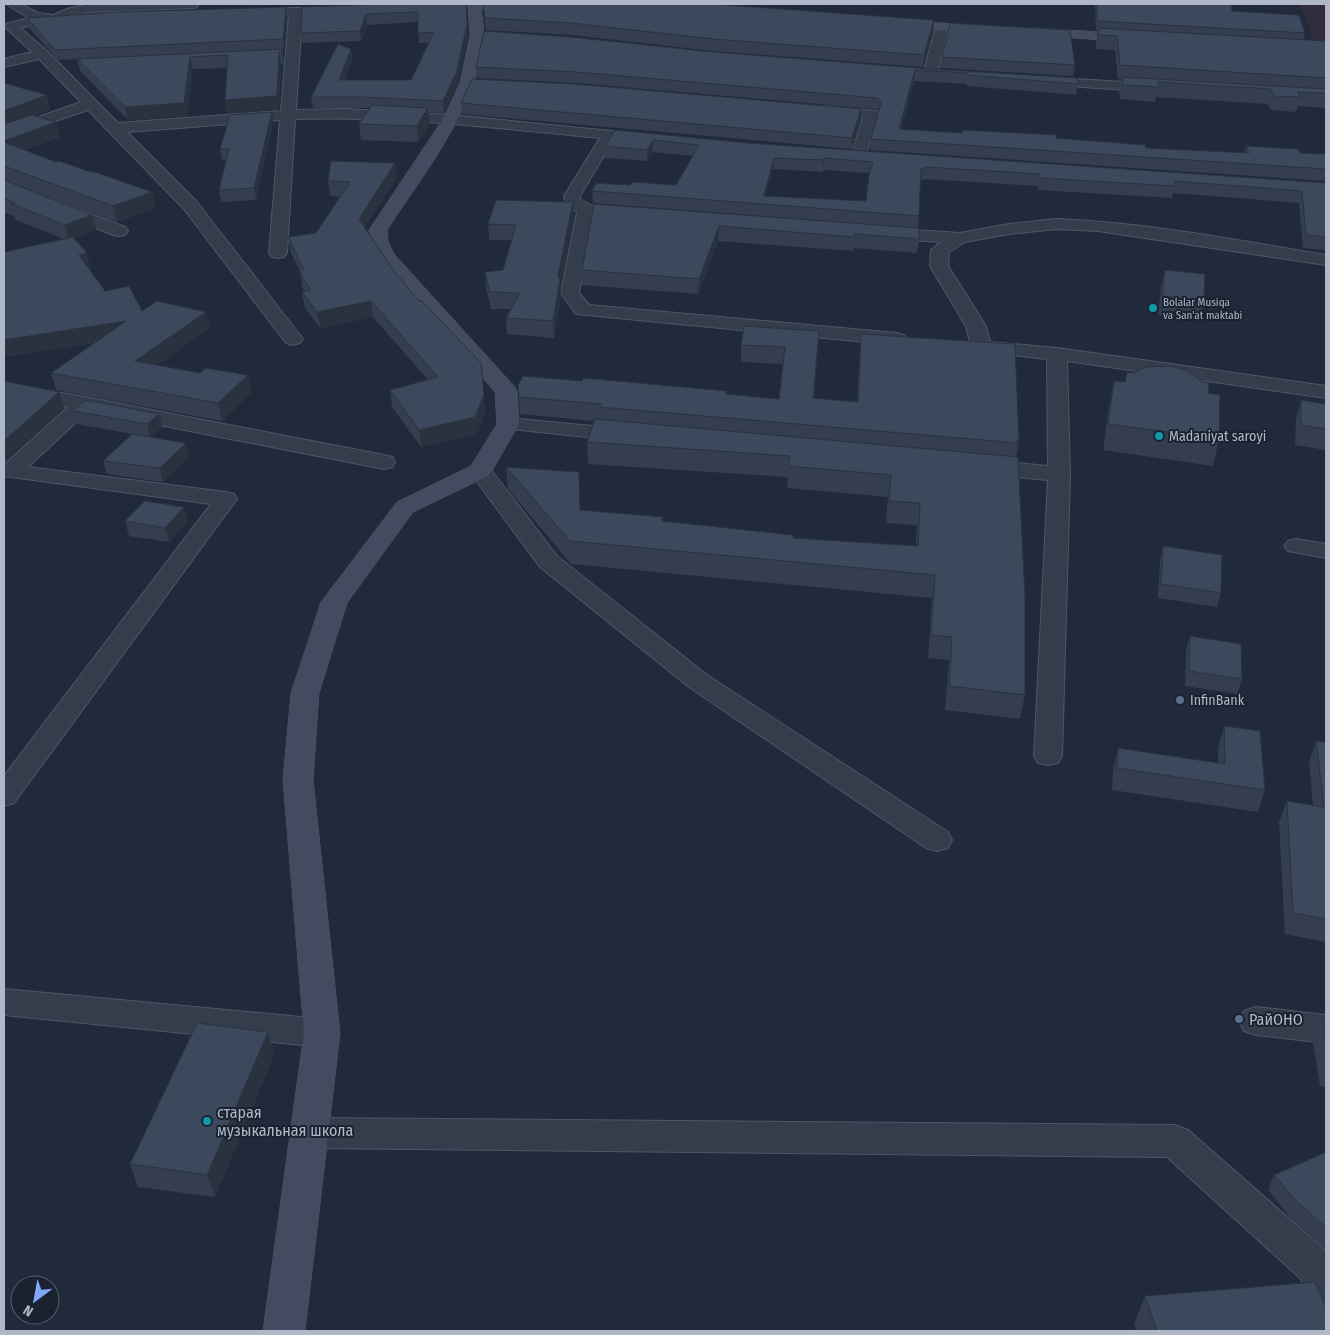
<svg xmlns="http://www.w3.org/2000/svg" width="1330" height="1335" viewBox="0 0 1330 1335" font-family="'Fira Sans Condensed',sans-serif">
<rect width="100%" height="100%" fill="#212a3b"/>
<polygon fill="#302d3c" points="1299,4 1326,4 1326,43 1315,43"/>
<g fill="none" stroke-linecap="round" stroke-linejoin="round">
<defs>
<g id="street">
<path d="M6,4H20L38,13L53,15L70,8L90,4H199L197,7L193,8L90,12L73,16L77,19L71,23L43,22L20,28L47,51L118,123L281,111L289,15L250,17L244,13L250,9L340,7L342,10L340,13L336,14L302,15L296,110L346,109L451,115L652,135L655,138L652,141L647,143L614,139L580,196V199L590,205L609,208L611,212L609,216H593L579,293L589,305L897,333L904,335L907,339L904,343L897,345L576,314L561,293L577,212L566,205L564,196L600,138C498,128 397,116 295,119L287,253L284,257L278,258L272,257L269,253L280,120L127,132L196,201L303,339L300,343L293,345L286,343L184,209L88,110L4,138V129L81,102L39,59L4,67V59L32,52L5,27L6,24L29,18Z"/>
<polygon points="942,23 948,27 937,74 930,78 925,77 923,74 936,27"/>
<polygon points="1043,77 1156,84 1161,85 1163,88 1161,91 1156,92 1038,84 1036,81 1038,78"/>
<polygon points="826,106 876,111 878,114 865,158 853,158 851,155 863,118 821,113 819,110 821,107"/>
<polygon points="4,181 125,227 128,231 125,235 119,236 113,235 4,192"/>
<path d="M1057,219C1147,223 1237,240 1326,255V265L1098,231L1057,229L1009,234L965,242L949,252L948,266L986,326L990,342L1057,348L1326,386V398L1067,361L1070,474L1062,756L1058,763L1048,765L1038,763L1034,756L1048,480L983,474L975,472L972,467L975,462L983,460L1048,466L1047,359L974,351L971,347L966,326L930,266L931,250L941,242L883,238L877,237L874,233L877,229L883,228L960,233L1009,224Z"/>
<polygon points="4,383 85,397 384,455 392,457 395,462 392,467 384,469 88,411 28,467 226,492 234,494 237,499 14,803 4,806 4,776 211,504 4,476 4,465 68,407 4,395"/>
<polygon points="508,418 625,429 633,430 636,435 633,440 625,441 501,428 497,424 501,420"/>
<polygon points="480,464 488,466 558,557 707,675 948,832 952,840 948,848 937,851 926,848 689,687 540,567 469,471 472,466"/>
<polygon points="1296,539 1326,544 1326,558 1288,551 1284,546 1288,541"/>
<polygon points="4,989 322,1019 334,1023 339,1033 334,1043 322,1047 4,1015"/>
<polygon points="1256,1007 1326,1015 1326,1043 1256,1035 1244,1031 1239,1021 1244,1011"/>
<polygon points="309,1118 1175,1125 1188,1130 1326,1251 1326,1309 1312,1304 1300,1278 1167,1157 309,1148 296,1144 291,1133 296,1122"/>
</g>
<g id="secondary">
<path d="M468,4H505L498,8L481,9C482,17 484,27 484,35C479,106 424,173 387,230L388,241L394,254L514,386L517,391L519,424L492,471L488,476L413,512L347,603L319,693L313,780L340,1033L305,1331H263L304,1033L283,780L291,693L321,602L397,502L471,466L497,424L495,392L379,260L370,241L369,230L443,119L460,83L470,35Z"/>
<polygon points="896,20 985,26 992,30 985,34 891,27 889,24"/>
<polygon points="1033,28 1135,34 1142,38 1135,42 1028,35 1026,32"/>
</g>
</defs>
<use href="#street" stroke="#4f5766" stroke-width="2"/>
<use href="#secondary" stroke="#4f5766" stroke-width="1"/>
<use href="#street" fill="#343d4b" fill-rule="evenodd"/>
<use href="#secondary" fill="#424b5f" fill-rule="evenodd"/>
</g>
<g fill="#343e4e" fill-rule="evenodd">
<polygon points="466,4 468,35 458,82 444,113 429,112 430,124 418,142 361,140 359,124 370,108 313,108 311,97 351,49 352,60 345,80 411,80 429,43 419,43 418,33 418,22 367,25 361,41 302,43 301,33 302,7"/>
<polygon points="483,4 934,20 933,32 923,67 713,51 571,35 486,30"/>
<polygon points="1095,4 1231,4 1232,11 1305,33 1303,40 1326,41 1326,108 1298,106 1296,112 1270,110 1268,104 1156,97 1155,102 1120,99 1119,91 1121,79 1118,79 1115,50 1096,49 1096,42 1098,30 1096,30"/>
<polygon points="287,17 284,49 282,49 284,61 284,65 281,65 279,109 227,113 225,100 227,68 193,69 187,116 128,120 80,71 77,59 58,60 29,28 27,18"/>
<polygon points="713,52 931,69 1078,84 1076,95 967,86 967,84 914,81 901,129 1056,138 1146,148 1244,153 1246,146 1300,153 1326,155 1326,182 1326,181 870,150 871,139 878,112 876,109 576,83 477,78 476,67"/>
<polygon points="942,57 1075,65 1073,76 940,68"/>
<polygon points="4,83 47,95 50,109 34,115 56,122 60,137 24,150 56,162 91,172 152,192 155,208 117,222 4,180"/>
<polygon points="461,103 861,109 861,120 852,149 462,114"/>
<polygon points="272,112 273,122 256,200 221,202 219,190 226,160 222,160 220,149"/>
<path d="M615,130L748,143L1326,183V250L1303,248L1299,203L1173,193L1172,198L1038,190V186L924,179V180H920L919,216L918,228L919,239L917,253L854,248L853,251L718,241L698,294L582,285V270L594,204L908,227L593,203L592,191L630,185H676L693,156L653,152L647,161L605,158V146ZM773,169L823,172V170L869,173L866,201L766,196Z"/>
<polygon points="395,163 397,177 364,228 485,412 477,434 421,447 392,407 390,390 428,380 373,317 320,328 305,308 302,292 305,292 302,287 300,271 291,253 288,237 316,233 340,197 330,196 328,181"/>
<polygon points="4,180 92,215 96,230 75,238 91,269 89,269 105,291 142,311 210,328 157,365 200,373 248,375 251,392 222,421 56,390 51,373 94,343 4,357 4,252 64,239 16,220 15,217 4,212"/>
<polygon points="574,217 560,287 561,296 554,338 507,334 506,318 511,309 491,309 486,288 485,272 503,270 512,240 489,240 488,224"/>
<polygon points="1165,270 1204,301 1200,320 1158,315 1161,288"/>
<polygon points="819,331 814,398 857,402 861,334 1019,440 1016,457 1025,695 1020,719 945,710 949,660 928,658 932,598 571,564 508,489 506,467 581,510 663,517 663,522 793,535 793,538 916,546 917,525 886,523 888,497 787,488 788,477 588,464 587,442 594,421 520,414 518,385 582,381 727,391 727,394 779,399 783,364 741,362 741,345"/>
<polygon points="1127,372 1208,393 1219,439 1213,466 1103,450 1109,407 1114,381 1125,382"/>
<polygon points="1301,400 1326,404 1326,450 1295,445 1296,420"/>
<polygon points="73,411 159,414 162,427 150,437 189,457 163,482 107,474 103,461 132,434 76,424"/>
<polygon points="184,507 187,521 169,542 129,536 125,521"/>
<polygon points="1163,546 1221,593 1217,607 1158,598 1160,560"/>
<polygon points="1190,636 1242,679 1237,694 1185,686 1186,650"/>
<polygon points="1224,726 1265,790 1258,812 1112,790 1113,770 1118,748 1218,763 1218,749"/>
<polygon points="1316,741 1326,742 1326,942 1285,934 1279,822 1287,801 1313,805 1309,762"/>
<polygon points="1323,1021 1326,1021 1326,1087 1320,1086 1313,1043"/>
<polygon points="268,1032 274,1055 215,1197 138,1187 130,1164"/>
<polygon points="1326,1152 1326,1249 1290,1217 1268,1190 1274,1175"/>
<polygon points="1145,1296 1326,1331 1136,1331 1134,1324"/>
</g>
<g fill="#2a3240">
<polygon points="466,4 468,35 458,82 444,113 443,101"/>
<polygon points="286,7 287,17 284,49 283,39"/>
<polygon points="366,14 367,25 361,41 360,31"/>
<polygon points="934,20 933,32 923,67 924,55"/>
<polygon points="282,49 284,61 284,65 282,52"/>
<polygon points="351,49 352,60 341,91 339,80"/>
<polygon points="279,52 281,65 279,109 227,113 225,100"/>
<polygon points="190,57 193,69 187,116 128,120 125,107"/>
<polygon points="915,70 914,81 897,140 899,129"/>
<polygon points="47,95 50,109 4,127 4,111"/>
<polygon points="428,108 430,124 418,142 417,126"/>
<polygon points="861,109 861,120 852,149 852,138"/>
<polygon points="272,112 273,122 256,200 254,188"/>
<polygon points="56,122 60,137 6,156 4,148 4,141"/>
<polygon points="653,140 653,152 647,161 647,150"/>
<polygon points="774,158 773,169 764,204 764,196"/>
<polygon points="824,158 823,170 823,172 823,160"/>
<polygon points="395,163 397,177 360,234 359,219"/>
<polygon points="152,192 155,208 117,222 113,206"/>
<polygon points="573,202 574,217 560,287 561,296 554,338 553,321 558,276"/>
<polygon points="92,215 96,230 69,241 65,225"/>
<polygon points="719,226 718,241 698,294 699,279"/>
<polygon points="87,253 91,269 83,271 79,255"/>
<polygon points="371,301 373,317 320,328 317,312"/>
<polygon points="206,312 210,328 139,378 135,361"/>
<polygon points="126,321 130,337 4,357 4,340"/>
<polygon points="248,375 251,392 222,421 218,403"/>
<polygon points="59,392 64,408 4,463 4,441"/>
<polygon points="484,395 485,412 477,434 421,447 419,430"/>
<polygon points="159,414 162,427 150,438 147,424"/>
<polygon points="186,443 189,457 163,482 160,468"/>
<polygon points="184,507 187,521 169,542 165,528"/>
<polygon points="268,1032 274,1055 215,1197 207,1175"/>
</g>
<g fill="#3c485b" stroke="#2a3240" fill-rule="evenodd">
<polygon points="385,4 466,4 467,24 457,71 443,101 361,97 311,97 338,44 351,49 339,80 411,80 434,32 418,33 418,12 366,14 360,31 301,33 302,7"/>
<polygon points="483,4 712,4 934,20 924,55 713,39 571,23 485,18"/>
<polygon points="1097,4 1231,4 1232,11 1299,15 1305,33 1097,21"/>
<polygon points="286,7 283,39 55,50 27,18 118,12"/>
<polygon points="950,23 1070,30 1075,65 942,57"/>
<polygon points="1098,28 1326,41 1326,78 1120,65 1117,36 1098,35"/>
<polygon points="484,31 570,37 713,52 931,69 1077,78 1078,84 968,75 968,73 915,70 899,129 962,133 963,130 1056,135 1056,138 1145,145 1146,148 1249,153 1246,146 1298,149 1300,153 1326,154 1326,169 871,139 881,103 877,98 576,72 476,67"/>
<polygon points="282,49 282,52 279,52 277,96 225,100 228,55 190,57 184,103 125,107 77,59"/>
<polygon points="1122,77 1326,89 1326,93 1298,92 1300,97 1274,96 1271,89 1158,82 1158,87 1123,85"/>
<polygon points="472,79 575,84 861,109 852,138 461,103"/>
<polygon points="4,83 47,95 4,111"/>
<polygon points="372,105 428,108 417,126 359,124"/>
<polygon points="272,112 254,188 219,190 229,149 220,149 230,115"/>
<polygon points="32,115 56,122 4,141 4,124"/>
<path d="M615,130L748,143L1326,183V237L1306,235L1302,191L1174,181L1175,186L1040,178V174L926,167L925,169L921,168L919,216L592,191L596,183L630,185L632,182L676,185L699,145L653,140L647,150L605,146ZM774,158L823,160L824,158L873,162L869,175L866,201L764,196Z"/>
<polygon points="4,142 56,162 59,161 91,172 95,172 152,192 113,206 4,166"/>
<polygon points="331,161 395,163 359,219 393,270 419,301 422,301 481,363 484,395 475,417 419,430 390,390 438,377 371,301 317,312 302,292 311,290 299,271 304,270 288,237 316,233 350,182 328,181"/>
<polygon points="4,180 92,215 65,225 12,204 15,203 4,198"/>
<polygon points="496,200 573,202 558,276 560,280 553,321 506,318 520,293 490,292 485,272 503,270 516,225 488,224"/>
<polygon points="594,204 919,228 919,239 855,234 854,237 719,226 699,279 582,270"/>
<polygon points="73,237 87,253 79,255 105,291 129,286 142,311 157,301 206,312 135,361 200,373 205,368 248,375 218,403 51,373 126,321 4,340 4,252"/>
<polygon points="1165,270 1205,274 1204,301 1162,296"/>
<polygon points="744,326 819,331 813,398 858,402 861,334 1015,344 1019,440 1017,440 1017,443 600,407 601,404 519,397 518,385 523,376 582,381 583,378 727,391 726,394 779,399 785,347 741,345"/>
<polygon points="1170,366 1186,370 1203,382 1209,383 1208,393 1220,395 1219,439 1108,424 1114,381 1125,382 1127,372 1134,373 1145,367"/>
<polygon points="4,381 59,392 4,441"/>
<polygon points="85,400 159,414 147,424 73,411"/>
<polygon points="1301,400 1326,404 1326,429 1301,425"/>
<polygon points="595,419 1018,457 1025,595 1025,695 949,686 952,637 931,635 935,575 570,541 506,467 579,472 580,510 663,517 662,521 793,535 793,538 918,546 920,503 889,501 891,475 788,466 790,456 587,442"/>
<polygon points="132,434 186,443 160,468 103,461"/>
<polygon points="145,501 184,507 165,528 125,521"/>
<polygon points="1163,546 1222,555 1221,593 1161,584"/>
<polygon points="1190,636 1241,644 1242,679 1189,671"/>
<polygon points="1224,726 1260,731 1265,790 1117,768 1118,748 1225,764"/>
<polygon points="1316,741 1326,742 1326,919 1293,913 1287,801 1324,807"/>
<polygon points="1323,1021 1326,1021 1326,1042"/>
<polygon points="197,1023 268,1032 207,1175 130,1164"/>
<polygon points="1326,1152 1326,1227 1297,1202 1274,1175"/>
<polygon points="1315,1282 1326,1308 1326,1331 1157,1331 1145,1296"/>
</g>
<g fill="#0f9aa8" stroke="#1a2230" stroke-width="2">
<circle cx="1153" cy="308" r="5"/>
<circle cx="1159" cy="436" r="5"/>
<circle cx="207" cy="1121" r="5"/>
</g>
<g fill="#5c6f8a" stroke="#1a2230" stroke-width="2">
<circle cx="1180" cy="700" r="5"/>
<circle cx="1239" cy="1019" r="5"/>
</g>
<g text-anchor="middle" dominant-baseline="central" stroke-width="4" stroke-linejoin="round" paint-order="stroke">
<g font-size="11" fill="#afb7c8" stroke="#1a2230" text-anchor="start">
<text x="1163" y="302">Bolalar Musiqa<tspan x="1163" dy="13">va San'at maktabi</tspan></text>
</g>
<g font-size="14" fill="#afb7c8" stroke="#1a2230" text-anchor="start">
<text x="1169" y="436">Madaniyat saroyi</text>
<text x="1190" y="700">InfinBank</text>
</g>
<g font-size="16" fill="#afb7c8" stroke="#1a2230" text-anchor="start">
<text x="1249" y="1019">РайОНО</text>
<text x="217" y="1112">старая<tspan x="217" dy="18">музыкальная школа</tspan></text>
</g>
</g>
<rect width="1330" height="1335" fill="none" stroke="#afb7c8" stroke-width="10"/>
<g transform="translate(35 1300) rotate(212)"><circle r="24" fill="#1a2230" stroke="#565e6d"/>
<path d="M0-4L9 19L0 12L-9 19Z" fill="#7fa8fd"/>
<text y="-8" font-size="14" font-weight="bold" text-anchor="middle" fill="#afb7c8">N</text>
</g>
</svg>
